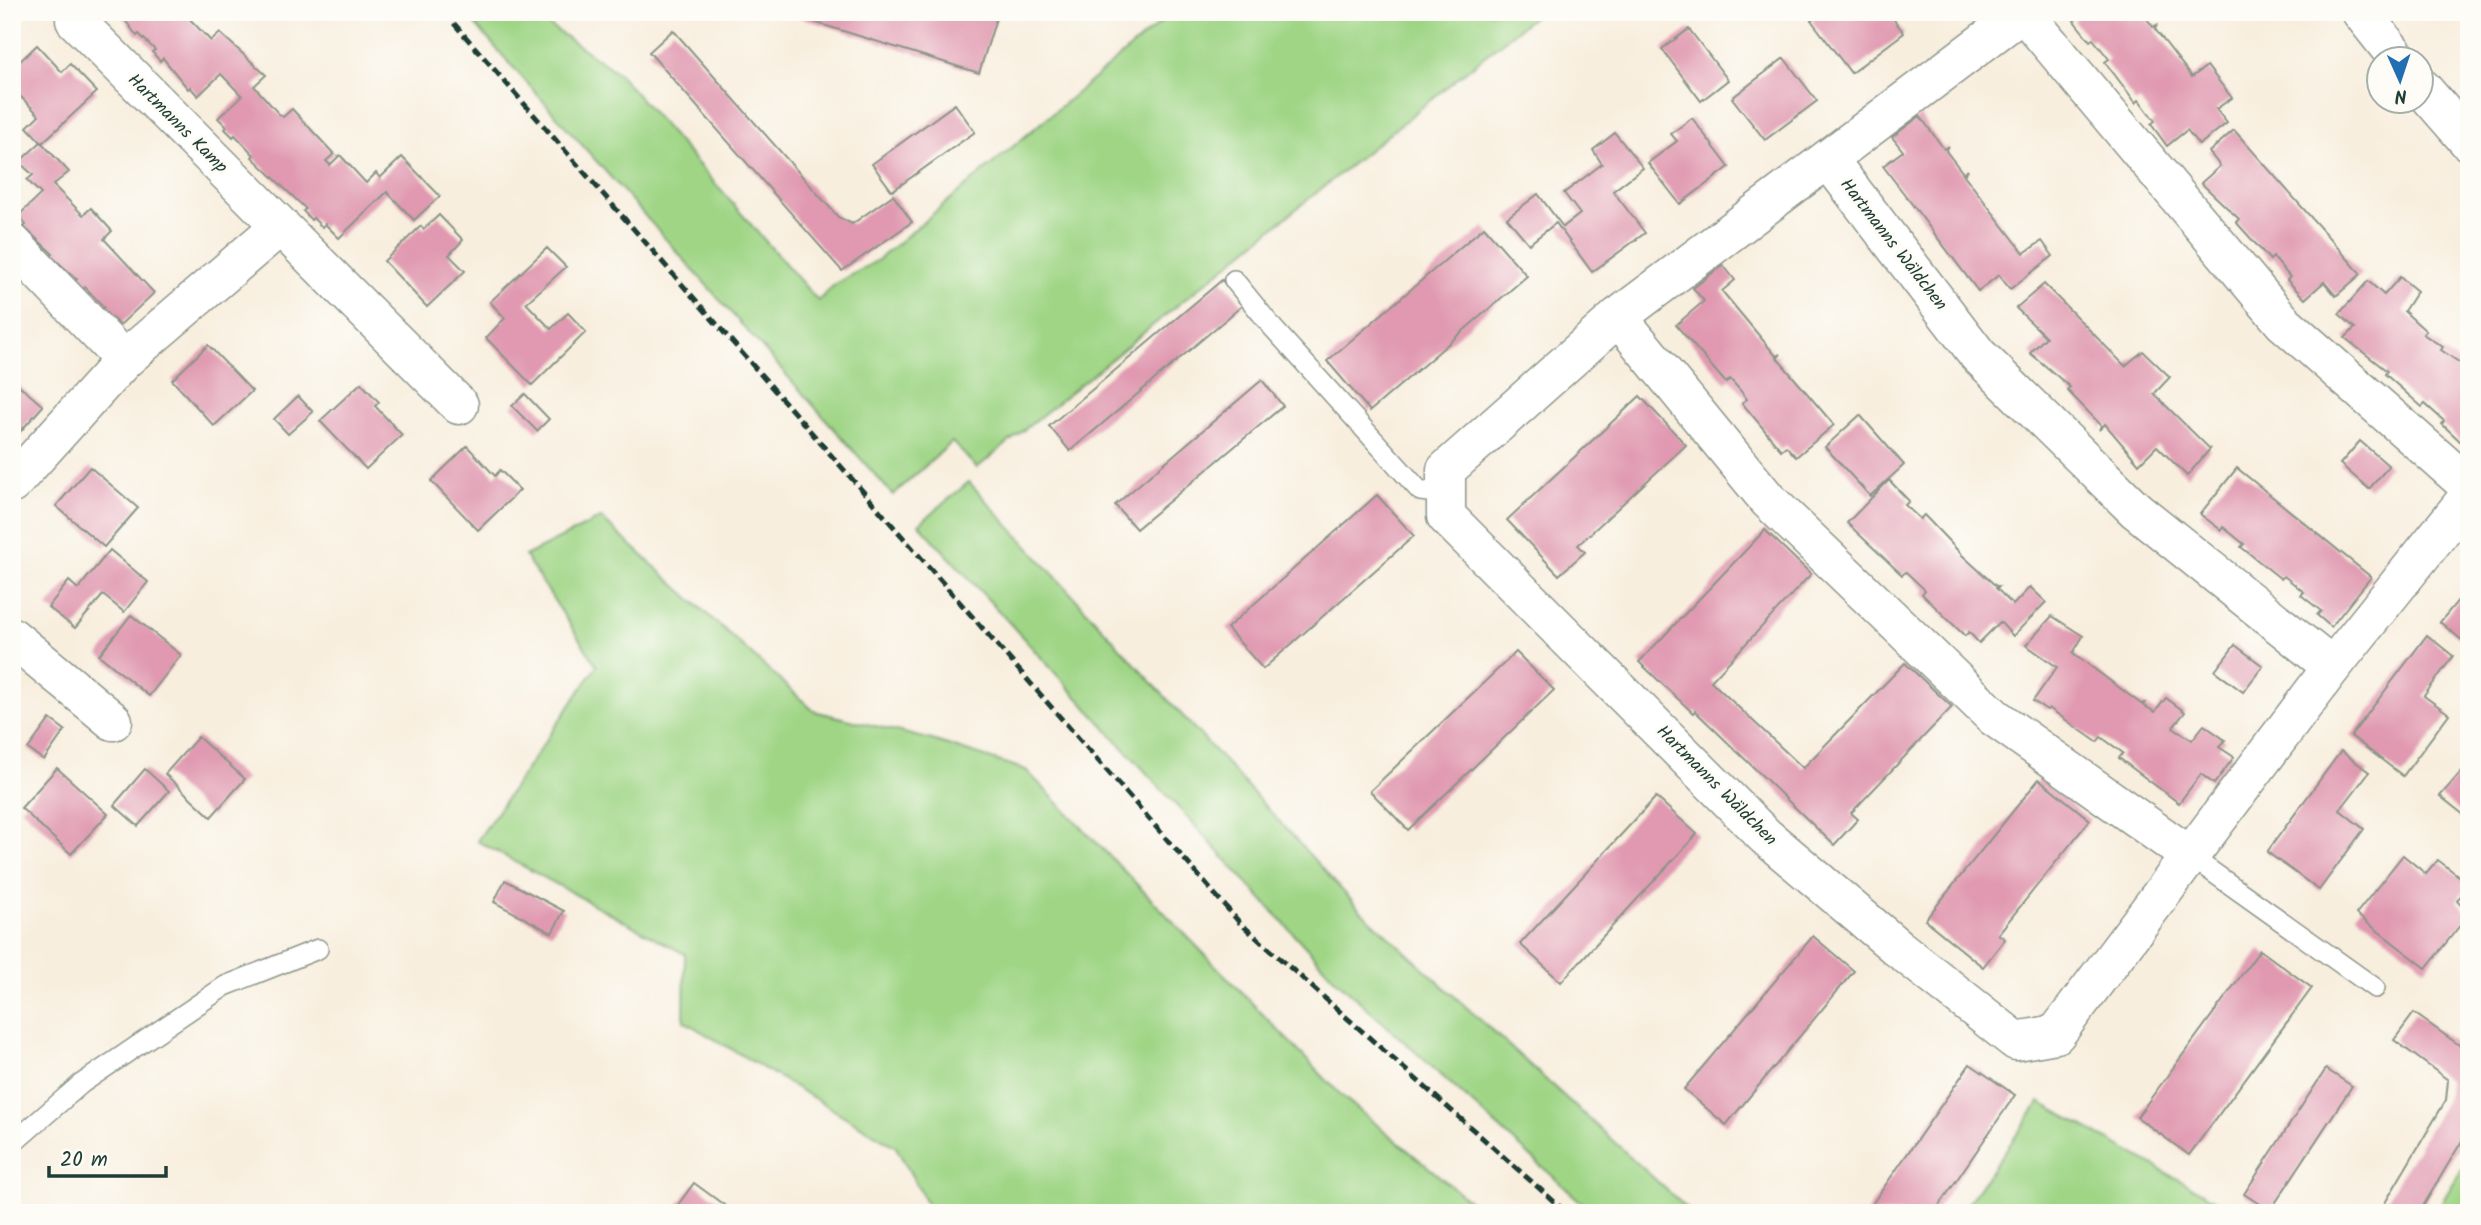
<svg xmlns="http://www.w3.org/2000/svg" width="2481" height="1225" viewBox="0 0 2481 1225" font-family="Kalam,sans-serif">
<rect width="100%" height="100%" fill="#fdfcf7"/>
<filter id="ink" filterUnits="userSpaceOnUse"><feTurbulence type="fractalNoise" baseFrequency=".0143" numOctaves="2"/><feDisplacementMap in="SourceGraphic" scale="14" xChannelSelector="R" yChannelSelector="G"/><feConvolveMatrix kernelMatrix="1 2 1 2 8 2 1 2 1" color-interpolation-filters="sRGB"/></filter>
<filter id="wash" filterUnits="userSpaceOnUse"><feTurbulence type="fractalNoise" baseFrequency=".00686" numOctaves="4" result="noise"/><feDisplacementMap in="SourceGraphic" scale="28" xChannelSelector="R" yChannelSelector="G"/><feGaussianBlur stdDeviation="1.57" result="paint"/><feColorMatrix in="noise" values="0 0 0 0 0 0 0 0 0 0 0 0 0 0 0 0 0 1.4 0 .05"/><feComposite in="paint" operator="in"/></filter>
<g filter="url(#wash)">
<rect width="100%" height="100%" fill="#f8eede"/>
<g fill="#9fd585" stroke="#5f895c" stroke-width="2">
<polygon points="464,12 530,12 618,73 818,301 834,285 878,260 1173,12 1539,12 977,468 952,442 893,495"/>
<polygon points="969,482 1361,911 1692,1213 1593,1213 1334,978 919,524"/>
<polygon points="601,518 814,711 932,740 1026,770 1342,1096 1484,1213 932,1213 896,1147 684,1021 685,954 477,841 597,666 525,556"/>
<polygon points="2040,1102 2222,1204 2217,1213 1961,1213"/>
<polygon points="2469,1158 2469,1213 2435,1213"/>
</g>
<g id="blocks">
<g fill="#e099b0">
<polygon points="119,12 183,12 211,41 220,33 266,75 254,86 278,113 283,117 292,109 334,154 326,161 330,165 340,155 366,183 376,173 380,178 402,157 440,196 414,220 387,192 339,238 325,224 322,227 313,218 311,220 303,211 306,209 252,157 254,155 235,135 233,137 225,129 227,127 218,118 242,96 221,74 198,96 190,87 188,89 163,58 160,61 152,52 155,50 139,34 137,36"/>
<polygon points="790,12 998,12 979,73 801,18"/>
<polygon points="1822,12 1888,12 1904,33 1851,73 1811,20"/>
<polygon points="2085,12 2151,12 2145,16 2153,27 2158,24 2155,29 2192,77 2207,66 2232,98 2216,109 2227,123 2199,145 2187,130 2167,146 2151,124 2155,121 2139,100 2136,103 2105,62 2109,59 2093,39 2090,41 2074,21"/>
<polygon points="1689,29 1728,80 1701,101 1662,49"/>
<polygon points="673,30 838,217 852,224 893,195 912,222 842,271 649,52"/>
<polygon points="37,45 62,72 70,64 97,92 42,143 27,127 39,115 12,88 12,69"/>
<polygon points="1784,58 1817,101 1765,140 1732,98"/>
<polygon points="955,104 975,132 892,191 872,164"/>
<polygon points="1920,116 1944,149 1949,146 1946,151 1963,173 1968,170 1964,175 2024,253 2042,241 2053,256 2010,289 1999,275 1978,291 1883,166 1903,151 1892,137"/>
<polygon points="1692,118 1729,167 1680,204 1648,163 1677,141 1671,134"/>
<polygon points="2234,130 2361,274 2336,296 2324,282 2305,299 2287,280 2290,277 2273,257 2270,260 2236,222 2239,219 2201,183 2220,166 2209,152"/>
<polygon points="1615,133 1643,168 1613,191 1645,233 1592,272 1556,223 1529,244 1507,218 1538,194 1563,227 1580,214 1564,193 1602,164 1593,150"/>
<polygon points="41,142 69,172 53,185 83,215 91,208 112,231 104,239 154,293 120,325 102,310 104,307 85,287 83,290 75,281 77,279 51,256 53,254 24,227 26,225 18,216 41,194 27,180 33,175 19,162"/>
<polygon points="439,215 463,240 449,255 465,271 427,307 384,261 421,226 424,229"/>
<polygon points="1484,227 1527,276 1370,411 1327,361"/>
<polygon points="547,248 566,267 526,303 551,329 568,313 586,332 532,385 486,338 505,318 490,302"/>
<polygon points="1723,265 1735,280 1722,291 1776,356 1781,354 1777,358 1834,425 1796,457 1786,446 1781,450 1742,403 1747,399 1739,389 1730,379 1726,383 1676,325 1704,301 1693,288"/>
<polygon points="2400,277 2417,291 2404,311 2426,331 2423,334 2443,347 2441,350 2469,369 2469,434 2461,442 2442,424 2444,421 2425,404 2422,407 2385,374 2387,371 2345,338 2355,328 2339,314 2368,281 2384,295"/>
<polygon points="1222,280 1243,305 1070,451 1049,426"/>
<polygon points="2044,284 2125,366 2143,351 2170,377 2154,394 2210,449 2187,476 2157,446 2139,464 2105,424 2099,430 2101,425 2067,390 2070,387 2030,353 2046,337 2016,308"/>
<polygon points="208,345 252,391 214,426 172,380"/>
<polygon points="1262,380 1283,406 1136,529 1115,505"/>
<polygon points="14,381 43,406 12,441 12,382"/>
<polygon points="361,383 379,402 375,406 402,435 366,469 320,421"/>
<polygon points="525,394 549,419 537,431 512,406"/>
<polygon points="298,396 313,412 288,434 274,419"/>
<polygon points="1640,396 1686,445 1578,545 1585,552 1559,575 1507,520"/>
<polygon points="1860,415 1904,465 1870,496 1825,447"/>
<polygon points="2360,441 2389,466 2369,489 2340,464"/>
<polygon points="467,446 495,476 500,470 520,490 478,530 431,481"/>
<polygon points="90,467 138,508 104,547 56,506"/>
<polygon points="2237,468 2371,577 2331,627 2317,615 2321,611 2301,595 2304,592 2284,576 2281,579 2241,547 2244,544 2233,535 2223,527 2221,530 2200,514"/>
<polygon points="1889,480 1909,501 1905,505 1920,519 1924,515 1962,555 1996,586 2000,586 1996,588 2013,605 2030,587 2046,602 2013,636 2000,622 1979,643 1969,632 1965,636 1922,594 1925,590 1906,572 1902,575 1847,523"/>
<polygon points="1377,495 1414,536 1263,669 1227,628"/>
<polygon points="1765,530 1811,574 1711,681 1717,687 1803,768 1905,663 1952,707 1851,813 1858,819 1834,845 1695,711 1693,713 1639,662"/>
<polygon points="110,550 148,582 124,612 103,595 75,628 48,607 69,581 78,589"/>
<polygon points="2469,587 2469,646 2440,622"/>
<polygon points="131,615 181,655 149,696 99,655"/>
<polygon points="2052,616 2083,636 2073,653 2141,704 2145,703 2143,705 2155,712 2166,698 2185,712 2173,727 2192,740 2204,725 2225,740 2219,747 2234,757 2214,784 2201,774 2179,803 2119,758 2123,753 2101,737 2097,742 2049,708 2047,710 2033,701 2057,667 2026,645"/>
<polygon points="2427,635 2453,656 2424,696 2449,714 2403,776 2351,736"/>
<polygon points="2235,645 2263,666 2243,692 2215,671"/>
<polygon points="1516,652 1554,690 1408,830 1370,791"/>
<polygon points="50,719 65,730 44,760 28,749"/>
<polygon points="198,737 245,779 211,817 165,774"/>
<polygon points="2341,751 2369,772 2340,810 2364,829 2319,890 2267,852"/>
<polygon points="2469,763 2469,819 2440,796"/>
<polygon points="57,768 108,814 71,854 21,808"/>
<polygon points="145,769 169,791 138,826 114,805"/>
<polygon points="2039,779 2090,820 1998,934 2005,939 1983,967 1925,920"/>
<polygon points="1656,797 1697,834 1561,982 1520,944"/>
<polygon points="2403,855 2426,874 2438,860 2469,884 2457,901 2469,914 2426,968 2356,914"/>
<polygon points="505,880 564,911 552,933 494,902"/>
<polygon points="1813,936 1854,971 1726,1125 1684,1089"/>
<polygon points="2260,950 2312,988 2189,1155 2137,1117"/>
<polygon points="2414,1013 2469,1052 2469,1129 2419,1213 2379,1213 2446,1100 2448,1080 2394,1040"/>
<polygon points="1970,1064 2015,1095 1934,1213 1866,1213"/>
<polygon points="2326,1069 2352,1086 2270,1211 2244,1194"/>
<polygon points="694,1183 735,1213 672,1213"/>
</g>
</g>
</g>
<g filter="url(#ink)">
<use href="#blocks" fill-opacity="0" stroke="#8c9689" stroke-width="2"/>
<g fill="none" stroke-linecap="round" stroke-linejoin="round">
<defs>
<g id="service">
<polyline points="1234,280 1273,328 1420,491 1446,494"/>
<polyline points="2190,856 2375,988"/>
<polyline points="12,1144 81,1084 225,986 318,949"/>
</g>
<g id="minor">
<polyline points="2023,12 1618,317 1446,470 1446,516 1765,836 1898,948 2016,1041 2056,1034 2332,667 2469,496"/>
<polyline points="2023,12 2283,322 2469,486"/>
<polyline points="2361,12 2399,60"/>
<polyline points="75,20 459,405"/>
<polyline points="2422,88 2469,142"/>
<polyline points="1828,159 1978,355 2136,510 2332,667"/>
<polyline points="12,243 124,360"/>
<polyline points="1618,317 1768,500 1994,717 2190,856"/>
<polyline points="12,484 124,360 279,227"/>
<polyline points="12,637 113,721"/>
</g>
</defs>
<use href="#service" stroke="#8c9689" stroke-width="22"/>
<use href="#minor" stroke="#8c9689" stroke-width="41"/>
<use href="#service" stroke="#fff" stroke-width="19"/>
<use href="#minor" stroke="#fff" stroke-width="38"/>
<polyline stroke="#1f3d34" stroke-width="5" stroke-dasharray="10 5" stroke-linecap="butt" points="444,12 1240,923 1567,1213"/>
</g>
</g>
<g text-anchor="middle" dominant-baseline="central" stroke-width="6" stroke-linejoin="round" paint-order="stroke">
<g font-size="18" fill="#1f3d34" stroke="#fdfcf7">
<text transform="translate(177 124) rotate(45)">Hartmanns Kamp</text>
<text transform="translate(1893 245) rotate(52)">Hartmanns Wäldchen</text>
<text transform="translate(1716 786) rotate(45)">Hartmanns Wäldchen</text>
</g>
</g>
<rect width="2481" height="1225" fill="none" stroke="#fdfcf7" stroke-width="42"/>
<g transform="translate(2400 80) rotate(177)"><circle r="33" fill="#fdfcf7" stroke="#a4b0a9" stroke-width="2"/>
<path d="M0-5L12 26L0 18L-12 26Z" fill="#1f6fb2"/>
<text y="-10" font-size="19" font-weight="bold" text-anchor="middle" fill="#1f3d34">N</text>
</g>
<path d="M49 1166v10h117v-10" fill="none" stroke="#1f3d34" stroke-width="3.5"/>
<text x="60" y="1166" font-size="21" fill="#1f3d34" stroke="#fdfcf7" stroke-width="5" paint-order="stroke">20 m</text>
</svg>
